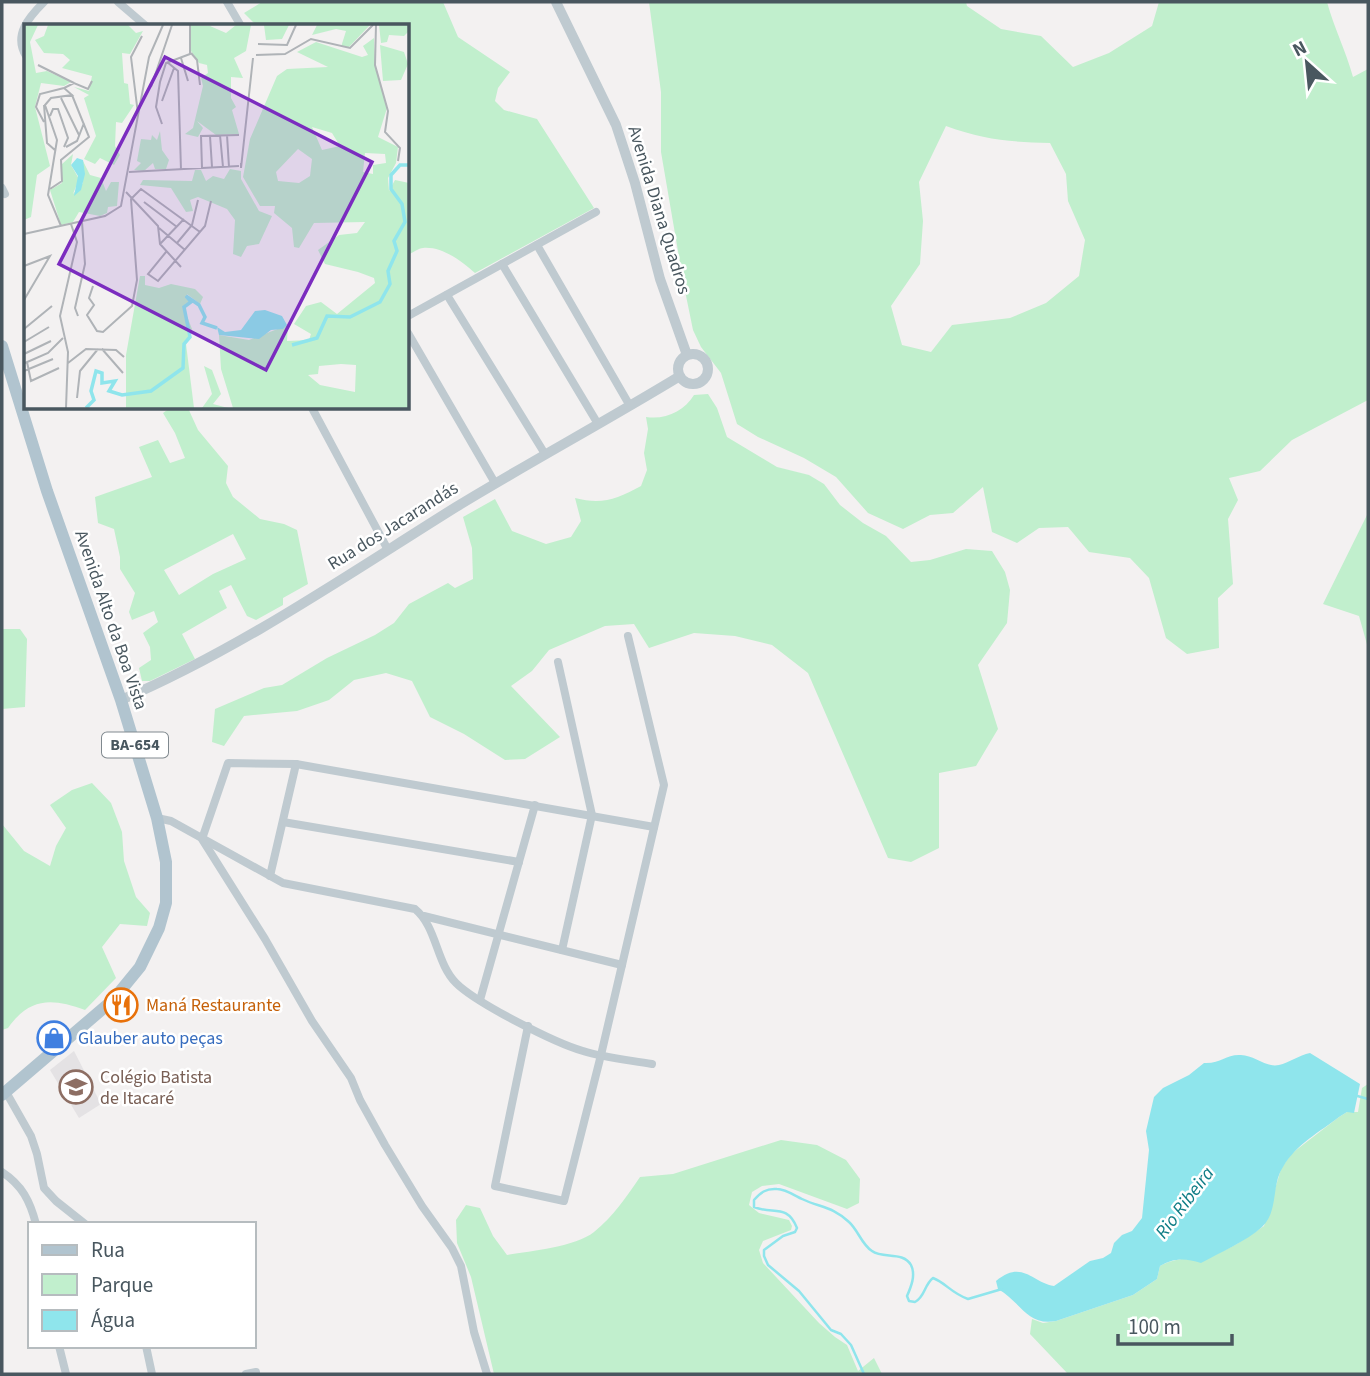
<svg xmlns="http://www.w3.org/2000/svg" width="1370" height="1376" viewBox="0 0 1370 1376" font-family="'Source Sans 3',sans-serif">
<rect width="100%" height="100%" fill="#f3f1f1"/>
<polygon fill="#e4e2e4" points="74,1051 101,1104 79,1118 50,1070"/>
<g fill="#c1efcd" fill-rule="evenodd">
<path d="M262,2H443L458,37L510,72L498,88L495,101L504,110L537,119L594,208L475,273C463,262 442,246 423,248C419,248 412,253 408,255V26H257L244,13Z"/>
<path d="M649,2H966L967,6L1001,29L1041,36L1073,67L1109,53L1152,26L1159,2H1327C1334,28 1346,51 1353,77L1368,69V400L1292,440L1260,471L1229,478L1238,500L1228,519L1233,584L1218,598L1219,648L1187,654L1166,638L1149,578L1130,558L1089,552L1068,527L1039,528L1017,543L992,532L983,487L953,513L930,515L903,529L868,513L836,477L804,458L758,437L737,424L721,373L701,347L693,330L684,286L661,152V92ZM946,126C984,140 1010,142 1050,143L1066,174L1068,201L1085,240L1079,276L1046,303L1010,318L952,325L931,352L902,345L891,306L920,264L923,221L919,182Z"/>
<path d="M708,394L717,408L727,437L777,467L809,475L824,484L840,505L863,523L886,536L911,562L930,560L966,549L992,551L1005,572L1010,590L1007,623L978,665L998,729L976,766L939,773V848L911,862L888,858L808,673L772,645L735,636L694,633L649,648L634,624L605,626L549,650L532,671L511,686L560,737L525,759L505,760L464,734L430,717L412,681L386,673L354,680L329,700L297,711L244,716L224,746L212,742L215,709L264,688L282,685L327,658L375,635L394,623L409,604L448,583L455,588L473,579L472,548L463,517L495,499L512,531L546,544L571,537L581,521L575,498C602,505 617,499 641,486L647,470L644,453L648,429L646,417C666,420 684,411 694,395Z"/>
<path d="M170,408H188L198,430L228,466L226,483L233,497L260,519L284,524L297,530L308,584L283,598V605L256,620L247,616L231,585L219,591L227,608L182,634L195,659L150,681H142L139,668L151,660L150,647L143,633L158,622L154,611L132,620L129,612L135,593L120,569V557L114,529L98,523L95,497L152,477L139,447L158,440L170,463L185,458L175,433L163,413ZM233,534L246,559L213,574L179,595L164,570Z"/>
<polygon points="1368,513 1368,648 1359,616 1323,604"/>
<polygon points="2,629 20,629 27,639 25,707 2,709"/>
<path d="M92,783L111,803L122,832L124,861L136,897L150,913L147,926L120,924L102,947L116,978L85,1010C52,998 30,997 8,1028L2,1030V824L24,851L50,866L56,846L66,828L50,805L72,790Z"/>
<path d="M1368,1084V1374H1068L1030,1334L1032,1319L1043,1323L1056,1321L1133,1295L1157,1279L1160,1266C1178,1256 1200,1259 1220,1252C1235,1247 1250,1235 1264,1226L1281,1169L1291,1154L1339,1117L1347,1112H1358L1362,1088Z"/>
<path d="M781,1140L817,1145L846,1160L860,1179L859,1203L847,1209L779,1184L762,1186L752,1192L749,1205L759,1213L789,1220L792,1226L791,1230L763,1241L759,1250L763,1263L819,1323L835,1337L847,1345L858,1371L874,1358L882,1374H494L471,1277L457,1243L456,1220L466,1205L480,1208L493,1236L507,1255C530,1251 575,1247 594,1232C613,1217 627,1196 640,1177L673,1174Z"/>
</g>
<path fill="#8fe5ec" d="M1310,1053L1360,1084L1354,1113L1347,1112L1339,1117C1320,1132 1296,1144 1283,1167C1271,1185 1279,1211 1262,1227C1245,1242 1221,1252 1201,1263C1185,1258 1174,1258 1160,1266L1157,1279L1133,1295L1056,1321C1027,1326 1022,1303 998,1289L996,1281C1023,1259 1032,1283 1054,1286L1090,1261L1103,1258L1111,1253L1114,1243L1122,1235L1132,1231L1142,1218L1149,1150L1146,1131L1154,1097L1163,1088L1189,1075L1204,1063C1221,1064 1226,1054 1241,1055C1254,1055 1266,1068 1279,1065C1289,1063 1299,1055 1310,1053Z"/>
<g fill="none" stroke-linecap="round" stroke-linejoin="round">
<g stroke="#8fe5ec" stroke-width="2.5">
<polyline points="1354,1095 1368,1099"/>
<path d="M864,1374L851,1345L841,1334L831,1330L799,1291L768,1265L764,1256V1250L783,1236L795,1232L797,1228C787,1203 773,1215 754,1207V1200C760,1193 766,1188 777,1189C785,1189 794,1195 802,1199C821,1208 832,1206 849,1222C858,1230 862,1245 872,1251C883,1259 903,1251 911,1265C916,1275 911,1287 907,1296L909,1301L915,1302C925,1297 924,1285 933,1278C946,1283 951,1293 968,1299L1002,1289"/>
</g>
<g stroke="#bfcad0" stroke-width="8">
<polyline points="118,2 146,26"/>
<polyline points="227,2 241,26"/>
<path d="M26,56C13,35 29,17 44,2"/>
<polyline points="2,188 5,194"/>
<polyline points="537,245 630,406"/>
<polyline points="502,264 598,424"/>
<polyline points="447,295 545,454"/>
<polyline points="408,316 596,212"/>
<polyline points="408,333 495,483"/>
<polyline points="312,408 388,550"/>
<polyline points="558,662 592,815 562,950"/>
<path d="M157,818L171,821L283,883L415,909C437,927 436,963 456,983C476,1003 555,1043 583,1051C605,1058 629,1060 652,1064"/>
<polyline points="283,822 519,862"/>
<polyline points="270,876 296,764"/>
<polyline points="424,916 622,965"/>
<polyline points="480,1000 535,805"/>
<polyline points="528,1026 495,1186 564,1201 601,1055 664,785 628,636"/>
<polyline points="6,1092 31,1136 37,1154 44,1188 56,1201 85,1224"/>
<path d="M2,1172C22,1185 30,1201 36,1224"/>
<polyline points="59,1346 66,1374"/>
<polyline points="146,1346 152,1374"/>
<polyline points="246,1374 256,1372"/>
<polyline points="487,1374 474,1332 461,1266 452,1248 422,1206 385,1145 360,1100 351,1078 312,1021 265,939 202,839 228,763 296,764 654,827"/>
</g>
<g stroke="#bfcad0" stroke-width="10">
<polyline points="556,2 616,125 635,183 660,279 687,355"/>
<circle cx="693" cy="369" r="15"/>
<path d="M121,700C240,649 347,575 456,507C530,462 606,421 680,376"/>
</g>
<polyline stroke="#b1c4cf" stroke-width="12" points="2,346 47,491 121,700 157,818 166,862 166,903 159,928 140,967 113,1000 2,1095"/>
</g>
<defs>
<symbol id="restaurant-ring" viewBox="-11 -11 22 22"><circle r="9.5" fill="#fff" stroke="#e8710a" stroke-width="1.5"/><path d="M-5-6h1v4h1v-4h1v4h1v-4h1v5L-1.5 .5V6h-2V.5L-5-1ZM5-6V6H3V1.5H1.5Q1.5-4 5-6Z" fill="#e8710a"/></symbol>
<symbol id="shop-ring" viewBox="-11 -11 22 22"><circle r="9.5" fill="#fff" stroke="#3f7fe0" stroke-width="1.5"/><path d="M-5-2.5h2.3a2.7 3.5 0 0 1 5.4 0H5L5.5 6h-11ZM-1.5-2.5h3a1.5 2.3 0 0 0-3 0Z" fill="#3f7fe0"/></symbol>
<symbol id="school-ring" viewBox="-11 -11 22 22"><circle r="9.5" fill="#fff" stroke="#8d6e63" stroke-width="1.5"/><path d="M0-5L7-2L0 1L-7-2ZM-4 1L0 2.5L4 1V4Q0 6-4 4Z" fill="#8d6e63"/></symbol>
</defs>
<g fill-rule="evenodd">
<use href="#restaurant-ring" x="102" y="986" width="38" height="38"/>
<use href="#shop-ring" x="35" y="1019" width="38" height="38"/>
<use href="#school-ring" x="57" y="1068" width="38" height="38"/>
</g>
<g text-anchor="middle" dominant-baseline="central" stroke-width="5" stroke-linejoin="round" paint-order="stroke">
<rect fill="#fff" stroke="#80898f" stroke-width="2" x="102" y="732.5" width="66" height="25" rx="5"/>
<g font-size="16" font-weight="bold" fill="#49575f">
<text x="135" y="745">BA-654</text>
</g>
<g font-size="18" fill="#49575f" stroke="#fff">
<text transform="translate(659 210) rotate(73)">Avenida Diana Quadros</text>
<text transform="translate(393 526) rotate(-32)">Rua dos Jacarandás</text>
<text transform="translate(111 620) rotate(71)">Avenida Alto da Boa Vista</text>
</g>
<g font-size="18" fill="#c56008" stroke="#fff" text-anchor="start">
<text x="146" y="1005">Maná Restaurante</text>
</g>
<g font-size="18" fill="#366cbe" stroke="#fff" text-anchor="start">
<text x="78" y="1038">Glauber auto peças</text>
</g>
<g font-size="18" fill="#785e54" stroke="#fff" text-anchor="start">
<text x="100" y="1077">Colégio Batista<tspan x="100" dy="21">de Itacaré</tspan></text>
</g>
<g font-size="19" font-style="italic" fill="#0f7d86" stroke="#fff">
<text transform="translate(1185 1203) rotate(-53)">Rio Ribeira</text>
</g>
</g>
<g transform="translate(24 24)">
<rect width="385" height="385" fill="#f3f1f1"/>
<path d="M0,1H14L6,18L12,49L23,47L47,58L40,62L17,59L11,83L26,142L13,151L7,193L0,196ZM24,1H104L112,9L119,7L106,30L98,29L100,59L104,60L106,80L110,81L98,99L92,98L91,122L96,131L90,141L76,134L71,140L60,135L72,112L60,74L65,71L50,63L65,67L68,52L38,44L46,36L39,30L20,29L11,16L20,12ZM167,1L186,2L202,9L212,1H227L222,27L210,34L219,54L207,53V74L212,83L208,86L215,110L192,111L173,97L179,104L174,113L161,110L169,104L179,62L177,54L184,49L183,41L175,39L167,27ZM240,1H265L258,15L242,16ZM293,1H346L325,23H317L322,7L312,5L288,11ZM355,1H385V7L380,12L365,11L363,18L357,19ZM350,14L351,39L363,84L354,113L374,123L372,139L364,154L365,167L371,156L385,159V384H209L197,345L195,311L225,316L264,301L263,317L285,316L287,310L270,300L282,282L297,278L313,290L351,259L350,254L334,248L301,240L294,226L315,211L333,209L341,198L290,199L275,224L270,223L268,204L250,189L251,182H236L219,153L226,115L253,52L263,45L304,43L273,28L292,18L338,33L344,31L339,22ZM288,103L308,109L316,122L298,126ZM274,125L288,135L286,152L275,159L254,157L252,148ZM341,129L361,130L362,139L349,141V150L339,148ZM317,340L332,341L331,368L296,361L284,351L294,350L295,342ZM356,21L380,28L384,40L377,56L359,57ZM136,107L138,126L145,136L142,145H131L129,139L120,147L110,146L117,139L113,137L117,115L127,116L128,111L133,116ZM49,130L47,141L55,155L49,170L59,159V137L66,151L77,154L82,167L87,158H95L93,182L84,183L83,189L76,192L55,188L49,198L37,201L26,166L38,159L37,141ZM206,145L217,147V155L235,187L248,192L235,220L223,222L217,233L209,230L211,196L203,185L174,173L166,176L169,187L162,188L147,164L116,161L119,156L168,157L171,146H177L182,157L189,152L200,155ZM116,252H121V261L135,264L147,260L171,265L179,273L176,280L163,270L166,279L159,282L168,305L162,320L170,384H102V331ZM180,342L188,346L197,370L189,380L204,384H178L188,370Z" fill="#c1efcd" fill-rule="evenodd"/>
<path d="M53,134L59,136L61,150L57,166L50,172L54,152L47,141ZM241,286L258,292L263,301L259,305L247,306L235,315L195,311L193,303L201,308L217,306L231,287Z" fill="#8fe5ec"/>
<path fill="none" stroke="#8fe5ec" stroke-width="3.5" d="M268,321L293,314L303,292L326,293L356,278L366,260L364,247L373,227L370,217L381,198L378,180L367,165V151L376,141H385M62,384L70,376L67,367L72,347L78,349V359L91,357L85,367L98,371L127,367L159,344L160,320L166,313L160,283L167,278L162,272L175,281L181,293L178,299L193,304"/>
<path fill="none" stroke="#afb3b7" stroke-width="2" d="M352,1L351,41L364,87L361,108L376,124L374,137M234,20L263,21L272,1M167,29L173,36L176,61M232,31L261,30L287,15L326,24L349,1M157,34L164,57M143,38L154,47L157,146M14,41L50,59M127,63L148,1M37,74L55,111M138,77L150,44M20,81L23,119L32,127M114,90L107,33L118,12M26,92L29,85H34L44,114L40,123M20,98L12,83L16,70L40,64M138,100L132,83L136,58L142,39L166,30V1M196,111L199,143M203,111L205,143M186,112L188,143M42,123L53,117L60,99M217,139V144L229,34M178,144L177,112L215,111M105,148L215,142M26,165L38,157L37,136L65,113L48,71M102,168L134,202L136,220L157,243M120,178L153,203M37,202L24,171L33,116L21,81L27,74L48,71L40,64L50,59L64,65L68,57M135,204L161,226M0,210L81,192L97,182L125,33L139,1M153,219L168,201L174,176M136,220L160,195M142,228L124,250L134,257L181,202L187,177M0,242L26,232L0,276M69,262L65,274L70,281L63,291L73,307L79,308L108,282L113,256L107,175L117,165L176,208M54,292L51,284L61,240L58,198M0,305L28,282M0,318L25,303M78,325L99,349M0,330L27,317M3,338L7,357L35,344M1,339L24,329L39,314M44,339L62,325L92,326L100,333M0,347L29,335M53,374L56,347L74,325M42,384L44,328L36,292L53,218L47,200"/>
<path fill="#7b2cbf" fill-opacity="0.15" stroke="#7b2cbf" stroke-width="3.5" d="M141,33L348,138L242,346L35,240Z"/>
<rect width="385" height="385" fill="none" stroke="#49575f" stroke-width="3.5"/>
</g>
<rect width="1370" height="1376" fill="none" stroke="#49575f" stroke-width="7"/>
<rect x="28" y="1222" width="228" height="126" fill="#ffffff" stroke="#b6bcbf" stroke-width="2"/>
<rect x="42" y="1245" width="35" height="10" fill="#b1c4cf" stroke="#b6bcbf" stroke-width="2"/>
<text x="91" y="1257" font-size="21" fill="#49575f">Rua</text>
<rect x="42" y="1274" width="35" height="21" fill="#c1efcd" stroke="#b6bcbf" stroke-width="2"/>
<text x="91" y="1292" font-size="21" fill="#49575f">Parque</text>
<rect x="42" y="1310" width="35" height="21" fill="#8fe5ec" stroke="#b6bcbf" stroke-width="2"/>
<text x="91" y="1327" font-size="21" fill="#49575f">Água</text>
<g transform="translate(1307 63) rotate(333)" stroke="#ffffff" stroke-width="5" paint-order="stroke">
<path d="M0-5L12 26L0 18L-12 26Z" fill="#49575f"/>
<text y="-10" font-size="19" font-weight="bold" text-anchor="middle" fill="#49575f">N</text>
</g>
<path d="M1118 1334v10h114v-10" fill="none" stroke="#49575f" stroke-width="3.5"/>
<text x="1128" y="1334" font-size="21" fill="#49575f" stroke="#ffffff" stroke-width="5" paint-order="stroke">100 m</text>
</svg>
